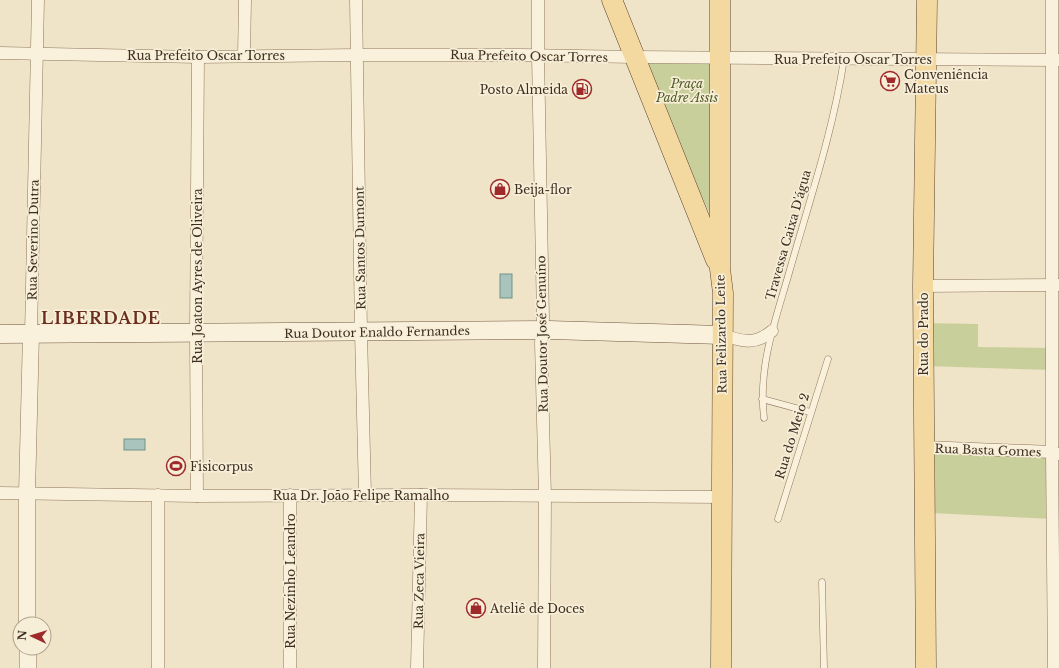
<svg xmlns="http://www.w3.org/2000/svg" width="1059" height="668" viewBox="0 0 1059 668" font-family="'Libre Baskerville',serif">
<rect width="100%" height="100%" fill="#f0e4c8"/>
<g fill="#c9cf9b">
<polygon points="635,57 719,58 720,235"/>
<polygon points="923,323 978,324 978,347 1052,348 1052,370 923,366"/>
<polygon points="930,452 1052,452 1053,519 931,513"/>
</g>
<g fill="#a9c4bc" stroke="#6f938a">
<rect x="500" y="274" width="12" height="24"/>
<rect x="124" y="439" width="21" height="11"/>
</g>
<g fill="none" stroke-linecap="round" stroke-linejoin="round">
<defs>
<g id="service">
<polyline points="762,399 810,412"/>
<path d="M764,418C758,366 775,322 789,273C809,202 833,132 844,59"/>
<polyline points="778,519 828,359"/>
<polyline points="822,582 824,668"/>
</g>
<g id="minor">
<polyline points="356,0 361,332 365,495"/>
<polyline points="538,0 538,55 543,319 541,343 545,496 544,668"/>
<polyline points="1052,0 1052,452 1054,668"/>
<polyline points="0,53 198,57 357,55 522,55 635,57 1059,60"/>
<polyline points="244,56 245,0"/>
<polyline points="923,286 1059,285"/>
<polyline points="31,334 38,0"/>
<path d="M722,335C742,341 754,346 772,331"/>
<polyline points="924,447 1052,452 1058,454"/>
<polyline points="0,493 197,496 421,495 722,497"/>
<polyline points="158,495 158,668"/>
<polyline points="197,496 196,333 198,57"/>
<polyline points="290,668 290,495"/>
<polyline points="417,668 421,495"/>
</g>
<g id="tertiary">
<polyline points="27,624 27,493 31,334"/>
<polyline points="28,648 28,668"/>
</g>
<polyline id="secondary" points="0,334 549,330 722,335"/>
<g id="primary">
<polyline points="612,0 716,260"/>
<polyline points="720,0 720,269 723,293 721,668"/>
<polyline points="926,668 923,286 927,0"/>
</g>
</defs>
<use href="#service" stroke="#8d765c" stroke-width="7"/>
<use href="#minor" stroke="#8d765c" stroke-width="13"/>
<use href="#tertiary" stroke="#8d765c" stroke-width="17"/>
<use href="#secondary" stroke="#6f573f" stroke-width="19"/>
<use href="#primary" stroke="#5b4430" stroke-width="21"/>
<use href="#service" stroke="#faf1dc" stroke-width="6"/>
<use href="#minor" stroke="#faf1dc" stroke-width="12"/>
<use href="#tertiary" stroke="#faf1dc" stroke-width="16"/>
<use href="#secondary" stroke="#faf1dc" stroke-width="18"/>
<use href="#primary" stroke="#f3d9a0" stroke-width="20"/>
</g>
<defs>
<symbol id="supermarket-ring" viewBox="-11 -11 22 22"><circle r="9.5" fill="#f7eed8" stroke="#9e2a2b" stroke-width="1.5"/><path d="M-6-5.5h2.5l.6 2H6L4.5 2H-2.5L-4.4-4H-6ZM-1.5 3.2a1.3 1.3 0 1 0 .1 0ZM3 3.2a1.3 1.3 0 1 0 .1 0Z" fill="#9e2a2b"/></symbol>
<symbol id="fuel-ring" viewBox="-11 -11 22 22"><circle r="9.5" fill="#f7eed8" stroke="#9e2a2b" stroke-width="1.5"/><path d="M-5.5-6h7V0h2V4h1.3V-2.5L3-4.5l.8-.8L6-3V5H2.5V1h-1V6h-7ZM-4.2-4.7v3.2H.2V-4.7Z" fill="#9e2a2b"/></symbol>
<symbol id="shop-ring" viewBox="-11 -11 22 22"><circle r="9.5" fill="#f7eed8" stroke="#9e2a2b" stroke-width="1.5"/><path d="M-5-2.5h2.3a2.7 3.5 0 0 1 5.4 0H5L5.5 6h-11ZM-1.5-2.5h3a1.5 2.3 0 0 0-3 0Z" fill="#9e2a2b"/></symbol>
<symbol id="stadium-ring" viewBox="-11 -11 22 22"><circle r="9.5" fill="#f7eed8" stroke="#9e2a2b" stroke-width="1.5"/><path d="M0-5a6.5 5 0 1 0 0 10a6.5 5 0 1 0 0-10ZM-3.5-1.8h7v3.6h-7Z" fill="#9e2a2b"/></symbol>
</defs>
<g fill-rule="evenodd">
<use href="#supermarket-ring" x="879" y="70" width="22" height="22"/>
<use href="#fuel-ring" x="571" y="78" width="22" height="22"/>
<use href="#shop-ring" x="489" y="178" width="22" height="22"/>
<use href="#stadium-ring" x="165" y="455" width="22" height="22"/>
<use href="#shop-ring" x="465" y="597" width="22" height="22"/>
</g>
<g text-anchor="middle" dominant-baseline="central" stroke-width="3.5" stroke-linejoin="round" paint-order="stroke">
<g font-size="12" fill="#3d2e20" stroke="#f7eed8">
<text x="206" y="55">Rua Prefeito Oscar Torres</text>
<text transform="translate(529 56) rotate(1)">Rua Prefeito Oscar Torres</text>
<text x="853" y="59">Rua Prefeito Oscar Torres</text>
<text transform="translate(788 235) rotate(-74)">Travessa Caixa D'água</text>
<text transform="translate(33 240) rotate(-89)">Rua Severino Dutra</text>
<text transform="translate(360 248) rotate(-91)">Rua Santos Dumont</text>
<text transform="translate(197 276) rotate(-90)">Rua Joaton Ayres de Oliveira</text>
<text transform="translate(377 332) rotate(-1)">Rua Doutor Enaldo Fernandes</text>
<text transform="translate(542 334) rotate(-91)">Rua Doutor José Genuíno</text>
<text transform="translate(721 334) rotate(-91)">Rua Felizardo Leite</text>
<text transform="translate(923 334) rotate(-90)">Rua do Prado</text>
<text transform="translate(792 436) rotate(-73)">Rua do Meio 2</text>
<text transform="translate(988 450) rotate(2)">Rua Basta Gomes</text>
<text x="361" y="495">Rua Dr. João Felipe Ramalho</text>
<text transform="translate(290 581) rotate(-90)">Rua Nezinho Leandro</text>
<text transform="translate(419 581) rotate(-89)">Rua Zeca Vieira</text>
</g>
<g font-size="12" fill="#3d2e20" stroke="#f7eed8" text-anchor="start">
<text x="904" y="74">Conveniência<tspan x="904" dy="14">Mateus</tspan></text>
<text x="568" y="89" text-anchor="end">Posto Almeida</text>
<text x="514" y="189">Beija-flor</text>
<text x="190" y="466">Fisicorpus</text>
<text x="490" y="608">Ateliê de Doces</text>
</g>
<g font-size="12" font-style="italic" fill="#4d5a26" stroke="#f7eed8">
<text x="687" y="83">Praça<tspan x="687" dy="14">Padre Assis</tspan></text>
</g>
<g font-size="16" font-weight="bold" letter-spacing="1" fill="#6b2e1e" stroke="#f7eed8">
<text x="101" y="318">LIBERDADE</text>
</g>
</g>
<g transform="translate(32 636) rotate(274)"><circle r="19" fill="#f7eed8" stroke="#ada18e"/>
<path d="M0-3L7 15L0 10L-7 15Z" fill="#9e2a2b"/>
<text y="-6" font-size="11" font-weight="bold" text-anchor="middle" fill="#3d2e20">N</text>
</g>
</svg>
